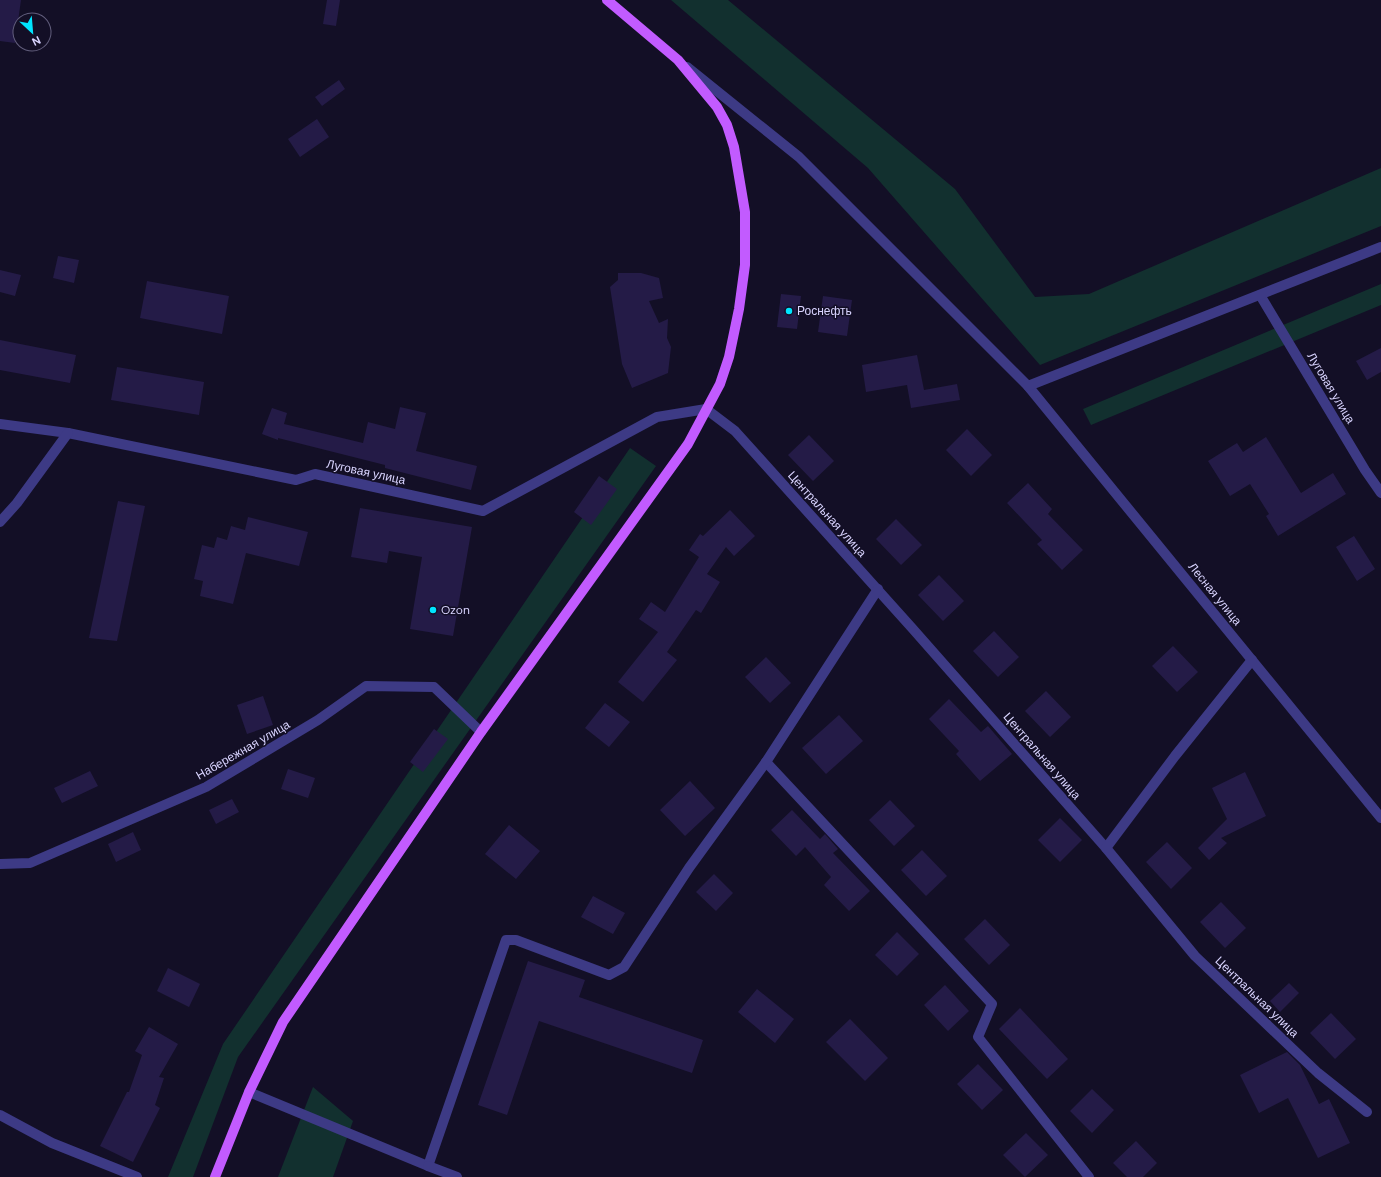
<svg xmlns="http://www.w3.org/2000/svg" width="1381" height="1177" viewBox="0 0 1381 1177" font-family="'DM Sans',sans-serif">
<rect width="100%" height="100%" fill="#130f26"/>
<g fill="#12302f">
<polygon points="671,0 728,0 955,189 1035,297 1089,294 1381,168 1381,226 1040,365 868,168"/>
<polygon points="1381,284 1381,305 1091,425 1083,409"/>
<polygon points="630,448 656,466 238,1057 193,1177 168,1177 223,1044"/>
<polygon points="313,1087 353,1121 333,1177 278,1177"/>
</g>
<g fill="#241b47">
<polygon points="0,0 21,0 15,43 0,41"/>
<polygon points="327,0 340,0 336,26 323,24"/>
<polygon points="339,80 345,89 322,106 315,97"/>
<polygon points="317,119 329,137 300,157 288,139"/>
<polygon points="58,256 79,260 74,283 53,278"/>
<polygon points="0,270 21,275 15,296 0,292"/>
<polygon points="618,273 641,273 659,278 663,298 649,301 659,323 668,319 667,338 671,347 668,373 632,388 622,364 610,287 618,280"/>
<polygon points="147,281 229,296 222,334 140,318"/>
<polygon points="781,294 801,296 797,329 777,327"/>
<polygon points="823,296 852,300 847,336 818,332"/>
<polygon points="0,340 76,355 70,383 0,370"/>
<polygon points="1381,348 1381,372 1367,380 1356,361"/>
<polygon points="917,355 924,390 957,384 960,400 911,408 907,385 866,392 862,365"/>
<polygon points="117,367 204,382 199,415 111,400"/>
<polygon points="400,407 426,413 416,451 477,466 471,490 385,468 385,465 278,438 278,440 262,434 272,408 287,413 284,424 363,443 368,422 395,429"/>
<polygon points="967,429 992,455 971,476 946,450"/>
<polygon points="809,435 834,461 813,481 788,455"/>
<polygon points="1266,437 1301,493 1333,473 1346,494 1278,536 1266,516 1269,514 1250,484 1230,496 1208,461 1237,443 1243,452"/>
<polygon points="599,476 617,489 591,525 574,512"/>
<polygon points="1028,483 1052,509 1048,514 1083,550 1062,570 1037,544 1042,540 1007,503"/>
<polygon points="118,501 145,506 117,641 89,638"/>
<polygon points="360,508 472,527 453,636 410,629 422,557 389,551 387,563 351,557"/>
<polygon points="730,510 755,536 734,556 726,547 707,574 720,582 701,613 696,610 667,652 677,660 643,702 618,682 658,632 639,619 651,602 665,612 699,557 689,550 700,534 703,536"/>
<polygon points="248,517 308,532 299,566 246,553 233,604 200,596 203,581 194,579 202,545 214,548 217,537 227,540 231,526 245,530"/>
<polygon points="896,519 922,545 901,565 876,539"/>
<polygon points="1354,536 1375,569 1357,581 1336,547"/>
<polygon points="939,575 964,601 943,621 918,595"/>
<polygon points="994,631 1019,657 998,677 973,651"/>
<polygon points="1173,646 1198,672 1177,692 1152,666"/>
<polygon points="766,657 791,683 770,703 745,677"/>
<polygon points="1046,691 1071,717 1050,737 1025,711"/>
<polygon points="263,696 273,725 247,734 237,705"/>
<polygon points="949,699 981,732 988,726 1012,754 980,781 956,754 959,751 929,719"/>
<polygon points="605,703 630,722 609,747 585,728"/>
<polygon points="839,715 863,741 826,774 802,748"/>
<polygon points="434,729 448,739 423,772 410,762"/>
<polygon points="288,769 315,778 308,798 281,789"/>
<polygon points="90,771 98,786 62,803 54,788"/>
<polygon points="1245,772 1266,816 1221,838 1227,843 1209,860 1198,848 1227,819 1212,788"/>
<polygon points="690,781 715,808 685,836 660,810"/>
<polygon points="232,799 239,812 216,824 209,810"/>
<polygon points="890,800 915,826 894,846 869,820"/>
<polygon points="792,810 820,839 825,834 838,849 833,853 870,891 849,911 824,885 831,877 805,847 796,856 771,830"/>
<polygon points="1060,818 1082,840 1060,862 1038,840"/>
<polygon points="509,825 540,851 516,879 485,854"/>
<polygon points="133,832 141,850 116,862 108,844"/>
<polygon points="1167,842 1192,868 1171,889 1146,862"/>
<polygon points="922,850 947,876 926,896 901,870"/>
<polygon points="714,874 733,893 716,911 696,892"/>
<polygon points="593,896 625,913 613,934 581,917"/>
<polygon points="1221,902 1246,928 1225,948 1200,922"/>
<polygon points="985,919 1010,945 989,965 964,939"/>
<polygon points="897,932 919,954 897,976 875,955"/>
<polygon points="528,961 585,980 579,997 703,1040 692,1073 539,1021 507,1115 478,1105"/>
<polygon points="168,968 200,984 189,1007 157,991"/>
<polygon points="1289,983 1299,993 1280,1012 1270,1001"/>
<polygon points="945,985 969,1011 948,1031 924,1005"/>
<polygon points="757,989 794,1019 775,1043 738,1012"/>
<polygon points="1020,1008 1068,1059 1047,1079 999,1029"/>
<polygon points="1331,1013 1356,1039 1335,1059 1310,1033"/>
<polygon points="850,1019 888,1058 865,1081 826,1042"/>
<polygon points="149,1027 178,1044 159,1077 164,1078 155,1105 160,1108 133,1162 100,1146 127,1092 129,1092 142,1055 135,1051"/>
<polygon points="1287,1052 1300,1065 1319,1104 1329,1099 1350,1143 1318,1158 1288,1098 1259,1113 1240,1075"/>
<polygon points="978,1064 1003,1090 982,1110 957,1084"/>
<polygon points="1092,1089 1114,1110 1092,1133 1070,1111"/>
<polygon points="1026,1133 1048,1155 1025,1177 1003,1155"/>
<polygon points="1136,1141 1157,1163 1143,1177 1127,1177 1113,1163"/>
</g>
<g fill="none" stroke-linecap="round" stroke-linejoin="round">
<g stroke="#3d3a85" stroke-width="10">
<polyline points="1260,295 1365,470 1381,493"/>
<polyline points="1028,386 1381,818"/>
<polyline points="0,424 68,433 296,480 315,474 483,511 657,417 706,409 735,431 912,628 1106,848 1195,956 1318,1073 1367,1112"/>
<polyline points="0,522 17,503 68,433"/>
<polyline points="766,762 992,1004 978,1037 1089,1177"/>
<polyline points="1106,848 1175,756 1252,660"/>
<polyline points="0,864 30,863 206,787 318,720 366,686 434,687 481,732"/>
<polyline points="249,1092 428,1166 506,940 516,940 609,975 624,967 689,868 766,762 878,589"/>
<polyline points="0,1115 52,1143 137,1177"/>
<polyline points="428,1166 457,1177"/>
</g>
<polyline stroke="#3d3a85" stroke-width="10" points="687,67 799,157 1028,386 1381,247"/>
<polyline stroke="#c25bff" stroke-width="10" points="215,1177 249,1092 283,1022 481,732 688,444 720,384 729,357 739,309 745,265 745,212 734,147 727,125 717,107 678,60 607,0"/>
</g>
<g fill="#00e5ff" stroke="#130f26" stroke-width="1.5">
<circle cx="789" cy="311" r="4"/>
<circle cx="433" cy="610" r="4"/>
</g>
<g text-anchor="middle" dominant-baseline="central" stroke-width="3" stroke-linejoin="round" paint-order="stroke">
<g font-size="12" fill="#d9d4ff" stroke="#130f26" text-anchor="start">
<text x="797" y="311">Роснефть</text>
<text x="441" y="610">Ozon</text>
</g>
<g font-size="12" fill="#d9d4ff" stroke="#130f26">
<text transform="translate(1331 388) rotate(59)">Луговая улица</text>
<text transform="translate(366 472) rotate(12)">Луговая улица</text>
<text transform="translate(827 514) rotate(48)">Центральная улица</text>
<text transform="translate(1215 594) rotate(51)">Лесная улица</text>
<text transform="translate(243 750) rotate(-30)">Набережная улица</text>
<text transform="translate(1042 756) rotate(49)">Центральная улица</text>
<text transform="translate(1257 997) rotate(44)">Центральная улица</text>
</g>
</g>
<g transform="translate(32 32) rotate(154)"><circle r="19" fill="#130f26" stroke="#625e7d"/>
<path d="M0-3L7 15L0 10L-7 15Z" fill="#00e5ff"/>
<text y="-6" font-size="11" font-weight="bold" text-anchor="middle" fill="#d9d4ff">N</text>
</g>
</svg>
